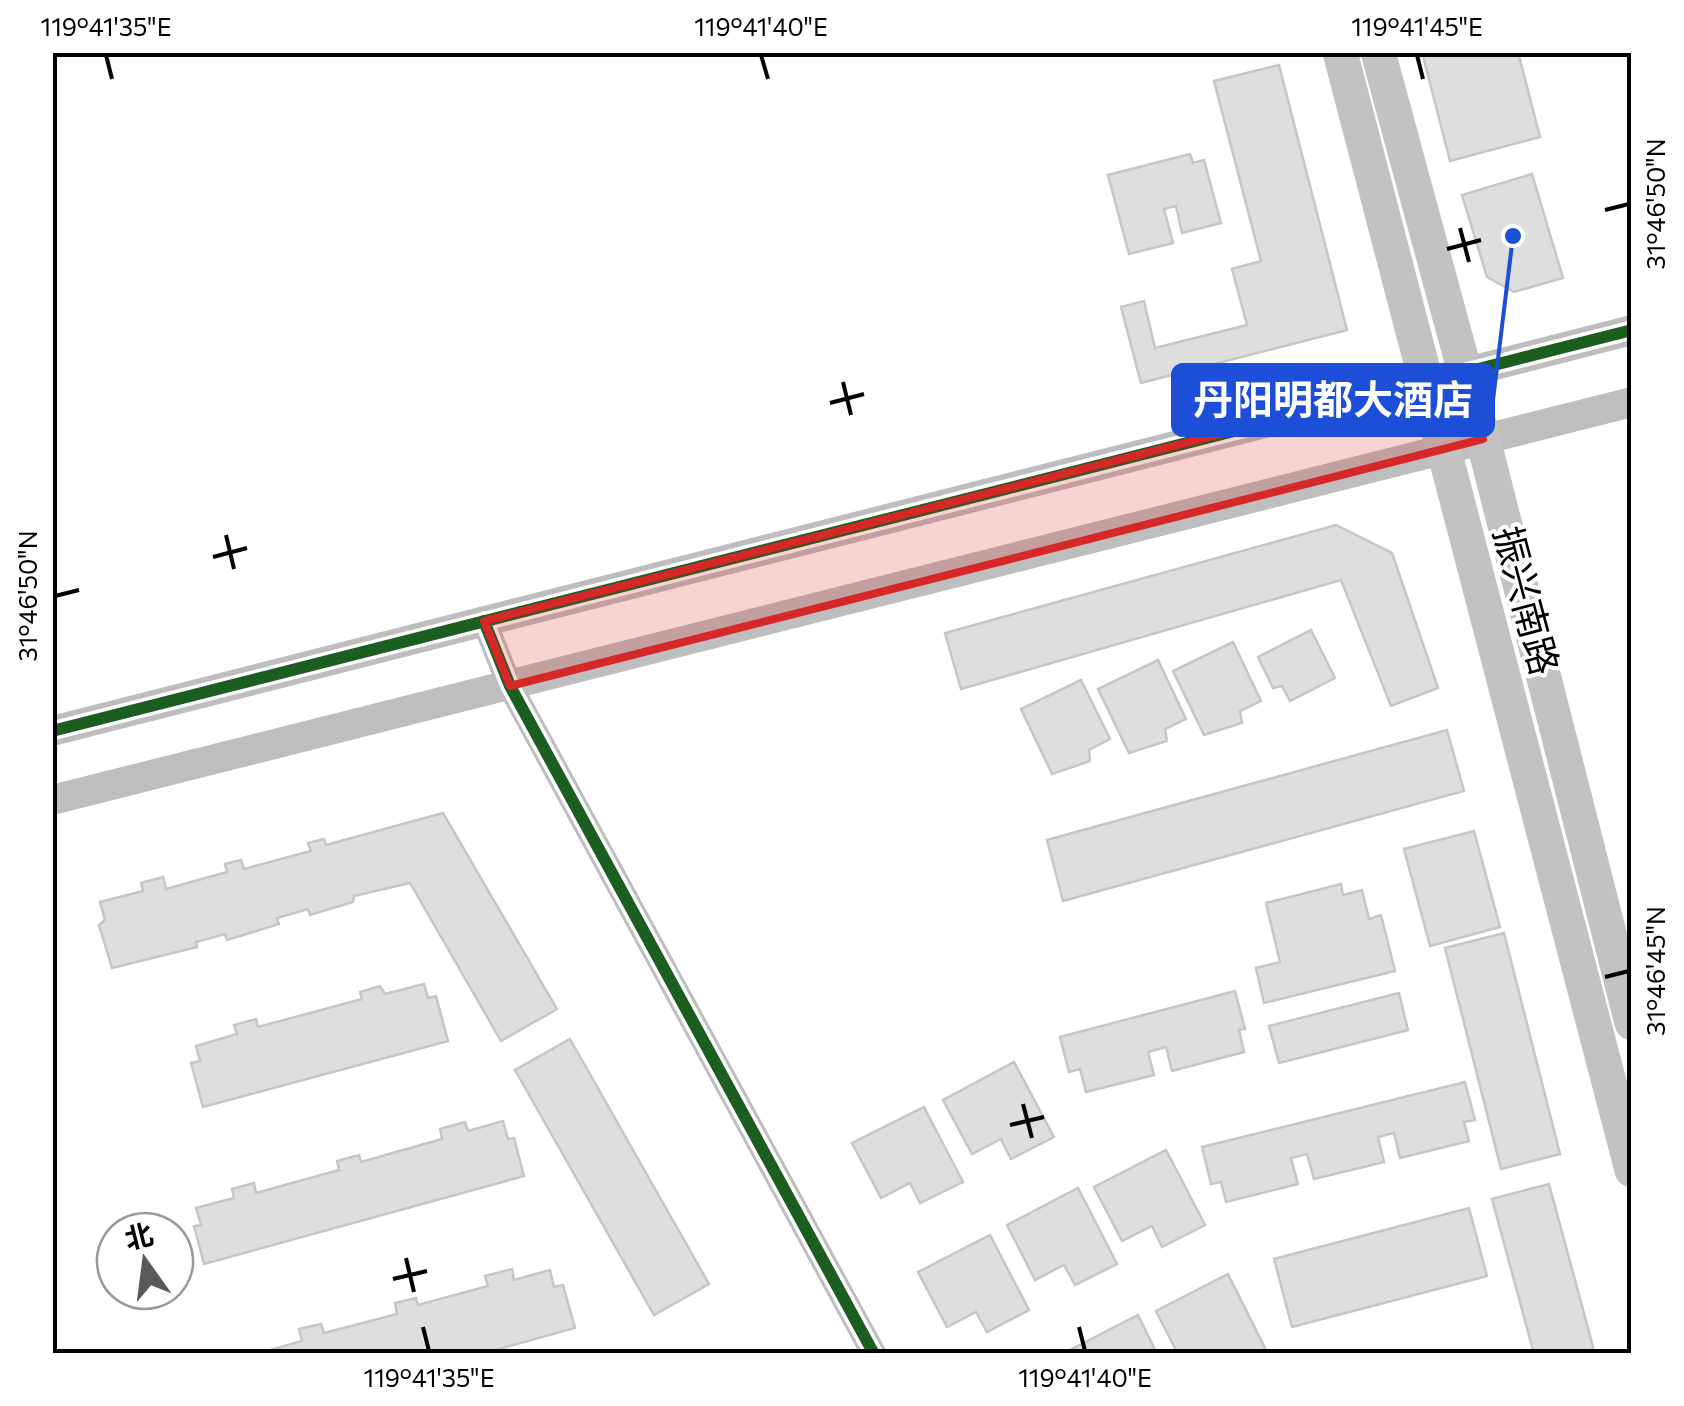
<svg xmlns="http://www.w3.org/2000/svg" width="1684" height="1406" viewBox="0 0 1684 1406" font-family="Commissioner,'Noto Sans SC',sans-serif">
<rect width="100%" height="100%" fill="#fff"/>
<g fill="#dedede" stroke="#c6c6c6" stroke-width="2.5">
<polygon points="1422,52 1518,52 1540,137 1450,161"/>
<polygon points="1279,65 1347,330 1141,383 1121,307 1144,301 1155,348 1247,325 1232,269 1261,261 1214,81"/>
<polygon points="1190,154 1193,163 1204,160 1221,223 1182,233 1176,206 1164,209 1173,243 1129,254 1108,175"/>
<polygon points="1532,174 1563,278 1514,292 1487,277 1462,195"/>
<polygon points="1336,525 1392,553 1438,688 1391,706 1341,580 961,689 945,633"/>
<polygon points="1311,630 1335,678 1290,701 1282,686 1273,688 1258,657"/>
<polygon points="1233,642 1261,701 1240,711 1242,723 1204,735 1173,671"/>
<polygon points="1158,660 1186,719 1165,729 1167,741 1129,753 1098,689"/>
<polygon points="1081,680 1110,739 1089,750 1090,761 1052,774 1021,709"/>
<polygon points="1447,730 1464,791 1063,901 1047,840"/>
<polygon points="443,813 557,1009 501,1041 410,883 354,896 353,902 310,915 308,909 277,918 279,924 227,940 225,934 196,942 197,947 112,968 99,925 105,920 100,902 143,891 141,883 163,877 166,889 227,872 225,864 241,860 244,869 311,851 308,843 324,839 326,845"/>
<polygon points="1474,831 1500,927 1430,946 1404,849"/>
<polygon points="1341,884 1343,895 1362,890 1369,919 1381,915 1395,971 1264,1003 1256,968 1280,962 1266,903"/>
<polygon points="1504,933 1560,1154 1501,1169 1445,948"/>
<polygon points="424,984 428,998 436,996 448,1041 203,1107 191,1063 200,1061 196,1046 237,1034 234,1025 256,1019 258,1027 362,999 360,992 380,986 385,994"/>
<polygon points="1235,991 1245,1029 1239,1030 1244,1052 1172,1071 1166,1047 1148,1052 1154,1075 1086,1092 1080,1069 1069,1072 1060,1037"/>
<polygon points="1399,993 1408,1030 1279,1063 1269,1026"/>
<polygon points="570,1039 709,1284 654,1315 515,1070"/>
<polygon points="1014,1062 1054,1137 1011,1159 1001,1139 972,1154 943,1100"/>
<polygon points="1465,1082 1475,1120 1464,1122 1469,1141 1400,1158 1394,1133 1378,1137 1384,1162 1314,1179 1307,1154 1291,1158 1298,1184 1226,1202 1221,1182 1211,1184 1202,1147"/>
<polygon points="924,1107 963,1182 920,1203 910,1183 881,1198 852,1143"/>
<polygon points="503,1121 508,1139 514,1138 524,1176 204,1264 194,1226 201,1225 196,1208 234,1198 232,1189 254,1183 256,1193 339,1170 337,1161 359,1155 361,1162 442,1139 440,1129 465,1122 468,1131"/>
<polygon points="1166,1150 1205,1225 1162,1247 1152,1226 1122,1241 1094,1187"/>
<polygon points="1549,1184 1595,1354 1534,1354 1492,1199"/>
<polygon points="1078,1188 1117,1264 1075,1285 1064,1265 1035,1280 1007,1225"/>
<polygon points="1469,1208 1487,1276 1292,1327 1274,1259"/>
<polygon points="990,1235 1029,1310 987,1332 976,1312 947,1327 918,1272"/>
<polygon points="512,1269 514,1280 550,1270 554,1287 563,1285 575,1328 481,1354 256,1354 302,1341 299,1329 321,1324 324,1333 397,1314 395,1303 416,1298 418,1305 488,1286 485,1276"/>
<polygon points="1228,1274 1266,1350 1178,1354 1156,1311"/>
<polygon points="1138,1315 1157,1354 1067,1354 1066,1352"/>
</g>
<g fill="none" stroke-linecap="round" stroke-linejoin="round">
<polyline stroke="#bebebe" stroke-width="25" points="484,621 510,686 874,1354"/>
<g stroke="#bebebe" stroke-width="30">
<polyline points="52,731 1632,330"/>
<polyline points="52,800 1632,402"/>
</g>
<g stroke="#c2c2c2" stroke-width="35">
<polyline points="1340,52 1632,1170"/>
<polyline points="1378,52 1483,439 1632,1023"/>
</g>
<defs>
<g id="cycleway">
<polyline points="484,621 510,686 874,1354"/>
<polyline points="52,731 1632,330"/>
</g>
</defs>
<use href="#cycleway" stroke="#fff" stroke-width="19"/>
<use href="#cycleway" stroke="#1b5e20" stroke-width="12"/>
</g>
<path fill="#d62828" fill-opacity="0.2" stroke="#d62828" stroke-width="8" stroke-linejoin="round" d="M1465,372L1483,439L510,686L484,621Z"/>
<path fill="none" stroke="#000" stroke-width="4" d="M106,55L112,79M761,55L768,79M1417,55L1423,79M1605,210L1629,204M1460,228L1469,262M1447,249L1481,240M843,382L851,415M830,403L864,394M226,535L234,569M213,557L247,548M55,596L79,590M1605,977L1629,971M1023,1104L1032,1138M1010,1125L1044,1117M406,1258L414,1292M393,1279L427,1271M423,1327L429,1351M1079,1327L1085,1351"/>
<g text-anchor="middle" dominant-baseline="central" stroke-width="8" stroke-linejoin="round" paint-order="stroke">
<g font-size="38" fill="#000" stroke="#fff">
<text transform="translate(1528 600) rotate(75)">振兴南路</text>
</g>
</g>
<path fill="none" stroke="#1d4ed8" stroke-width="4" d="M1513 236L1493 400"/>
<circle fill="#1d4ed8" stroke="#fff" stroke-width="4" cx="1513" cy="236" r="10"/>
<rect fill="#1d4ed8" stroke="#1d4ed8" stroke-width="4" x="1173" y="365" width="320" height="70" rx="10"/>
<g font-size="40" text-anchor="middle" font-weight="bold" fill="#fff">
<text x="1333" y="414">丹阳明都大酒店</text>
</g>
<rect width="1684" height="1406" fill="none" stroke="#ffffff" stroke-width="110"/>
<g transform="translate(145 1261) rotate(346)"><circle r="48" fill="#ffffff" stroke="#999999" stroke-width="2.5"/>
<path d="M0-8L18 38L0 25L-18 38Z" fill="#595959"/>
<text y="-15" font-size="28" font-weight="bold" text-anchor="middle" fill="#000000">北</text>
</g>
<rect x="55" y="55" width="1574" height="1296" fill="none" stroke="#000" stroke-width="4"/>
<g font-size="25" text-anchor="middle" fill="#000">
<text x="106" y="36">119°41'35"E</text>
<text x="761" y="36">119°41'40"E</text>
<text x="1417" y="36">119°41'45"E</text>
<text transform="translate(1656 204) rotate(-90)" y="9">31°46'50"N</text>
<text transform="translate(28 596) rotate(-90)" y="9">31°46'50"N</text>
<text transform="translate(1656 971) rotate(-90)" y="9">31°46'45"N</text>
<text x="429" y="1387">119°41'35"E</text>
<text x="1085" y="1387">119°41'40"E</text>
</g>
</svg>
